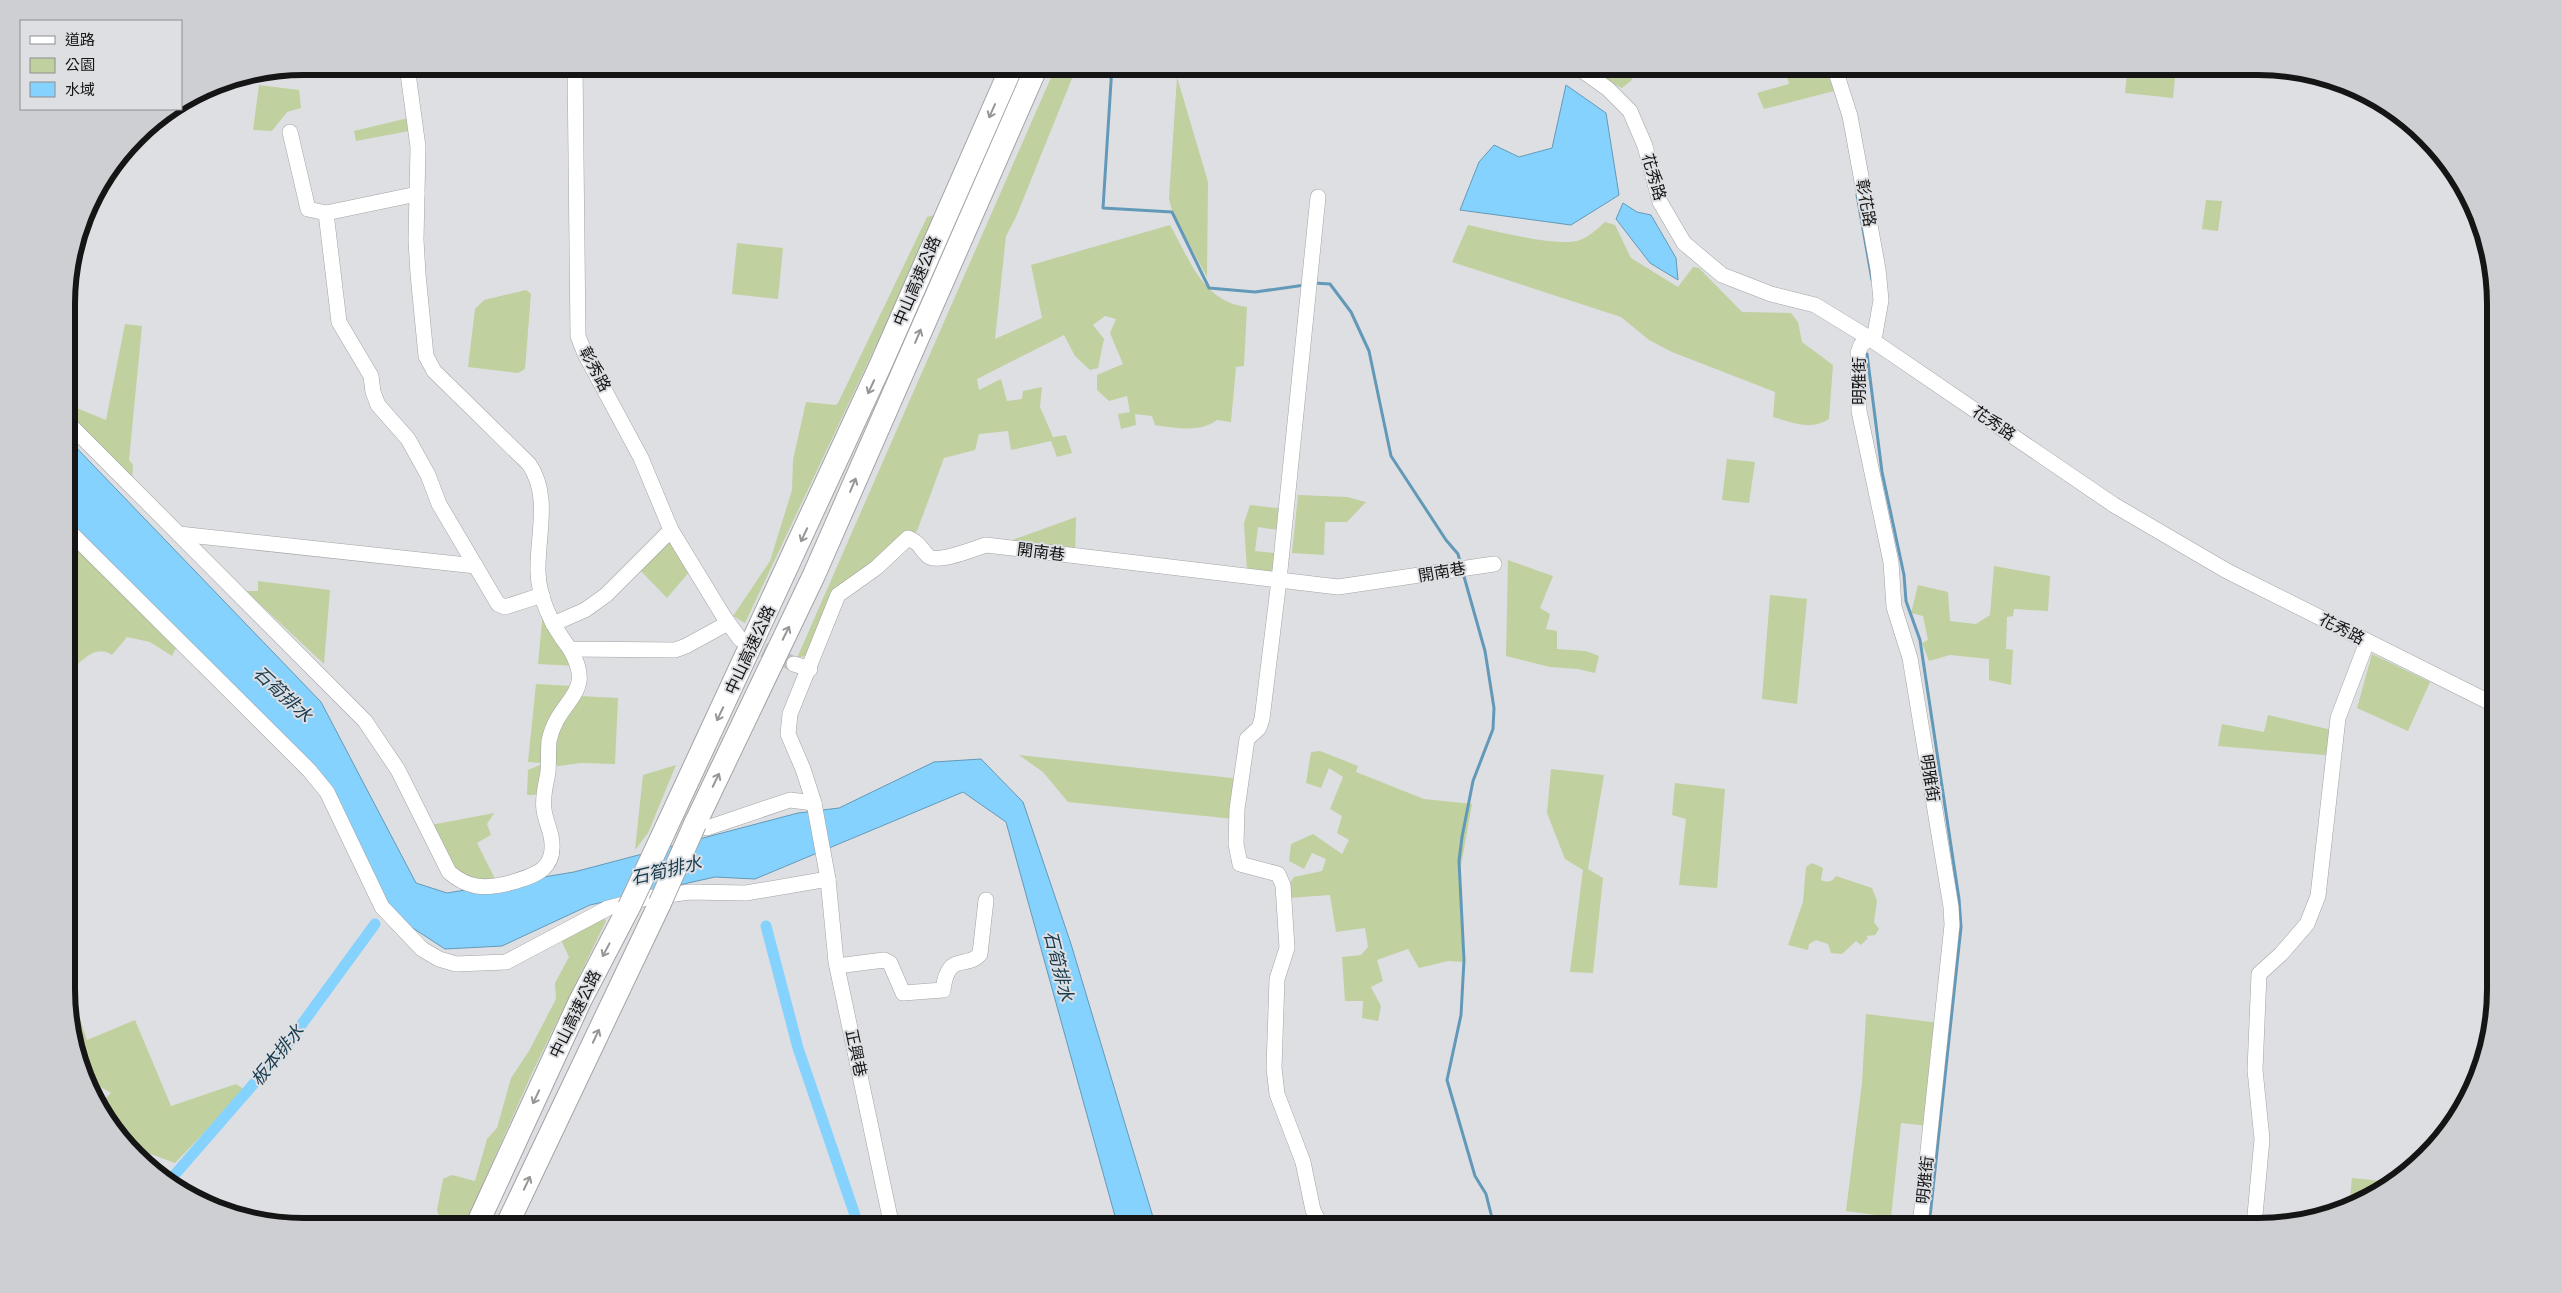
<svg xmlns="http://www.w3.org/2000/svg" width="2562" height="1293" viewBox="0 0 2562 1293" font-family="Roboto,'Noto Sans TC',sans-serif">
<rect width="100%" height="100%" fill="#dedfe2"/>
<g fill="#c0d09f">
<path d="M1056,66H1077L1016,217L1006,236L995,339L1042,318L1031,265L1170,225C1190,260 1203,302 1247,307L1244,366L1236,367L1231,422L1217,420C1200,433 1174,428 1155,425L1152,416L1135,414L1136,425L1121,429L1118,414L1130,412L1127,396L1109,401L1097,390V375L1123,364L1110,333L1116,319L1105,316L1093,325L1104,339L1098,368L1090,370L1075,356L1064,335L977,379L979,390L1001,379L1007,401L1022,399L1023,391L1042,387L1040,407L1053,437L1066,435L1072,453L1057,457L1051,441L1011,450L1008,431L979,434L975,450L944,458L917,531L890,557L837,596L812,654L797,658Z"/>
<polygon points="1608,66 1633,66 1632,80 1622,88 1612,83 1603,83"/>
<polygon points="1784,66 1825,66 1834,91 1764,109 1757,93 1789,84"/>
<polygon points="2128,66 2176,66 2173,98 2125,93"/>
<polygon points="1177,77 1208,182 1207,277 1173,214 1169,199"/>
<polygon points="259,85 299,90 301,108 287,112 272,131 253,130"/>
<polygon points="408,118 409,131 356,141 354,131"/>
<polygon points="2206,200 2222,201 2218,231 2202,229"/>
<polygon points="938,214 745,623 733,616 770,561 792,490 793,460 806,402 836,405 838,403 927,217"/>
<path d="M1605,222L1615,225L1631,258L1678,287L1693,267L1699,268L1742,312L1791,313L1798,322L1802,342L1833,365L1829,419C1811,431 1792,422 1773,417L1775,392L1672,352L1649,340L1621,317L1452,262L1468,225C1491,230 1560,248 1580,240C1589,237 1598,228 1605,222Z"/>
<polygon points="737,243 783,248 778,299 732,294"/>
<polygon points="526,290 531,294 525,369 518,373 468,367 475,309 484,300"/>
<polygon points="125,324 142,326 129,460 133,465 132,479 67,414 67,404 106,420"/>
<polygon points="1727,459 1755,462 1749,503 1722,500"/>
<polygon points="1298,495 1347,497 1366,502 1347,522 1325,522 1324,555 1292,553"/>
<polygon points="1250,505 1287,509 1284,531 1258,527 1255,551 1274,553 1276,538 1279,572 1247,572 1244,523"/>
<polygon points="1076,517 1075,555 1010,541"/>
<path d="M67,536L178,644L172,656L150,642L127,637L112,655C95,643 81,662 68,673Z"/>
<polygon points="667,539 690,571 667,598 638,568"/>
<polygon points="1508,560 1553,576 1540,608 1550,614 1546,629 1557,631 1557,649 1586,651 1599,656 1595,673 1578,669 1550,667 1506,656"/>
<polygon points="1994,566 2050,576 2048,611 2014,609 2013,616 2007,617 2006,649 2013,650 2011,685 1989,680 1989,659 1950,655 1929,661 1922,643 1928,640 1923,616 1911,613 1918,585 1948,592 1950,621 1976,624 1990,615"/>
<polygon points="258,581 330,590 324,664 246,591 258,591"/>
<polygon points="1770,595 1807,599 1797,704 1762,699"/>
<polygon points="543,612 576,666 538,664"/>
<polygon points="2372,654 2430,682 2408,731 2357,708"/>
<polygon points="536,684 574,686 542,763 528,762"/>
<polygon points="580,696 618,698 615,764 581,763 559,766 554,764 552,755 560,719"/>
<polygon points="2268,715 2336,731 2336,756 2218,746 2222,724 2264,732"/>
<polygon points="1320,751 1358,766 1356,772 1424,799 1472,804 1459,877 1463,962 1448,961 1419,968 1408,949 1377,960 1383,981 1371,987 1381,1006 1378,1021 1362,1018 1363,1001 1345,1001 1342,957 1361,955 1368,947 1365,928 1336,932 1330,895 1288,898 1289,885 1294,877 1322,871 1326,859 1312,853 1304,869 1289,861 1291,844 1313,834 1342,854 1349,840 1337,833 1342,816 1330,809 1343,777 1329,768 1321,788 1306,783 1311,752"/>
<polygon points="1019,755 1241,779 1234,819 1068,802 1043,772"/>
<polygon points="542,764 543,786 535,795 527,795 528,770"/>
<polygon points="676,765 648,833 635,850 643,775"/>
<polygon points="1551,769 1604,775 1588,869 1603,878 1593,973 1570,972 1583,870 1565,859 1547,813"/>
<polygon points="1675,783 1725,789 1717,888 1679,885 1686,819 1672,815"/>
<polygon points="494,813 487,824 491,835 477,843 497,883 486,885 453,870 431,825"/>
<path d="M1812,863L1823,868L1821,880C1828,883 1832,882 1836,876L1872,888L1877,901L1874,922L1879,929L1875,935L1866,936L1868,938L1861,945L1856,941L1842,954L1831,953L1828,944L1816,940L1809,944L1808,950L1788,945L1803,902L1806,867Z"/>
<polygon points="603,915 606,921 532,1073 464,1227 443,1227 437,1210 443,1179 452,1175 475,1181 487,1139 497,1128 511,1078 529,1051 556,999 555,983 569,957 560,938"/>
<polygon points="71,992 87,1040 135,1020 171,1106 236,1084 245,1090 175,1163 132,1147 115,1134 99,1105 111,1093 84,1077 68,1021 68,993"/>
<polygon points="1866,1014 1940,1023 1930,1126 1901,1123 1891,1217 1846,1211 1862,1083"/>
<polygon points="2352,1178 2381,1181 2380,1192 2349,1207"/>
</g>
<g fill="#85d2fe" stroke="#6399b8">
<polygon points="1566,85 1606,113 1619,195 1571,225 1460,210 1479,162 1494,145 1519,157 1552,148"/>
<polygon points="1623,203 1637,212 1651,215 1676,258 1678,280 1650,263 1616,219"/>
<polygon points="67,438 321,702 416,883 447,893 574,872 798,813 839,808 934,762 981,759 1023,802 1071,944 1156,1227 1118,1227 1006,822 963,792 755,879 715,877 590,905 502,946 445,949 402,921 384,897 322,783 67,522"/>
</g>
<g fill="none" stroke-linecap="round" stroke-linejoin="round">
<g stroke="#6399b8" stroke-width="3">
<polyline points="1112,66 1103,208 1172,212 1209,288 1255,292 1305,285"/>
<polyline points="1857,195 1872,280"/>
<polyline points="1314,283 1330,284 1351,312 1369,351 1391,456 1446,540 1458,554 1461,565"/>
<polyline points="1867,354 1882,472 1904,575 1906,601 1920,640 1959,899 1961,927 1929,1226"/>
<polyline points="1463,573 1485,651 1494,708 1493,729 1473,781 1462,837 1459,861 1464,960 1461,1015 1447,1080 1475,1176 1486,1194 1494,1226"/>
</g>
<g stroke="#85d2fe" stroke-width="11">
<polyline points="766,926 798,1048 859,1227"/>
<polyline points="171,1179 283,1050 375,924"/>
</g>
<polyline stroke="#c0c1c3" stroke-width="15" stroke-dasharray="15 8" stroke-linecap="butt" points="743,640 794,664"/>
<defs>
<g id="minor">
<path d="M407,66L418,147L416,240L418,274L426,356L434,371L529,464C551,496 537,535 538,572C539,600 553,627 570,649L675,650L686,646L728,623"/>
<polyline points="575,66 578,336 585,354 641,458 671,530 724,617 740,639"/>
<polyline points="1576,66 1608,89 1630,111 1645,146 1660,202 1684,243 1722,275 1771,294 1815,305 1869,338 2114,505 2227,571 2495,705"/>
<polyline points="1834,66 1850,116 1878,269 1881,300 1875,334 1861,345 1858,353 1859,411 1891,562 1894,607 1910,658 1951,907 1952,925 1920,1226"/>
<polyline points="290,132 308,209 326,213 339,322 371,376 373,392 378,405 408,439 428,475 439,504 498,604 505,607 542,595"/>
<polyline points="1318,197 1279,580 1262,719 1259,728 1247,739 1237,809 1236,844 1240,864 1278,874 1283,885 1287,948 1277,979 1274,1068 1277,1094 1303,1162 1313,1210 1321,1226"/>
<polyline points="326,213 417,194"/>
<path d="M67,422L365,721L398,770L449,872C467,888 484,889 506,884C533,876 558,871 551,836C549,827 545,818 544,810C542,796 546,785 548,772C549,762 548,751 549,741C558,697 597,696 570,649"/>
<polyline points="67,529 309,770 327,792 382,907 422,949 439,959 456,964 506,962 608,908 647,898 689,892 746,893 828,879"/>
<polyline points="179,534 476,566"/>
<polyline points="553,624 585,610 606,595 671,530"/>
<polyline points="794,664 810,669"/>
<polyline points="707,828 790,800 814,803"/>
<path d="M837,966L884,960L890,963L903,993L943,990C948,950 967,970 980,954L986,900"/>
<polyline points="2254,1226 2262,1139 2255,1070 2259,974 2281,954 2307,924 2318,896 2338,718 2367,642"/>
<path d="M892,1227L836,962L828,879L814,803L803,769L788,734L790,714L838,595L876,568L908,538C920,543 920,548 928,556C938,564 973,549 986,545L1338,587L1494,564"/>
</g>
<g id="highway">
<polyline points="695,824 814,575 1037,66"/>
<polyline points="666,828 881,364 1012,66"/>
<polyline points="476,1227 580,1001 629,907"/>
<polyline points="506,1227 660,903"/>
</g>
</defs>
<use href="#minor" stroke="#a2a3a5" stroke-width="16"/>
<use href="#highway" stroke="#a2a3a5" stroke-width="24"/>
<use href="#minor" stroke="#fff" stroke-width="15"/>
<use href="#highway" stroke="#fff" stroke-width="22"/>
<defs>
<g id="highway-bridge">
<polyline points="660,903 695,824"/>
<polyline points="629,907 666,828"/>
</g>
</defs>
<use href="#highway-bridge" stroke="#a2a3a5" stroke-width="24" stroke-linecap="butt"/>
<use href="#highway-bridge" stroke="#fff" stroke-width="22"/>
</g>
<defs><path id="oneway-shaft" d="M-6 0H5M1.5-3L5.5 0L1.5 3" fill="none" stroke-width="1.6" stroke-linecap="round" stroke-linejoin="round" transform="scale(1.25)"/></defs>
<g stroke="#969696">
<use href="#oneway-shaft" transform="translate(992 111) rotate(114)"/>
<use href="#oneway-shaft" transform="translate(918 336) rotate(-67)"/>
<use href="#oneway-shaft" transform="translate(871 387) rotate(115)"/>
<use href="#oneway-shaft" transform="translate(853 485) rotate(-67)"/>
<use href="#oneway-shaft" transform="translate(804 535) rotate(115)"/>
<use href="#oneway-shaft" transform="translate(786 633) rotate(-64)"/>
<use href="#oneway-shaft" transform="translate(720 714) rotate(115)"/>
<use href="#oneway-shaft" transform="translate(716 780) rotate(-64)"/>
<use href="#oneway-shaft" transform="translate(606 950) rotate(118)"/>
<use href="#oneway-shaft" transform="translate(596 1036) rotate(-65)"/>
<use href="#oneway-shaft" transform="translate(536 1097) rotate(115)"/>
<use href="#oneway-shaft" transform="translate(527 1183) rotate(-65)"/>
</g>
<g text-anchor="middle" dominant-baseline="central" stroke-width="4" stroke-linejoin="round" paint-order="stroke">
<g font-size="16" fill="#151516" stroke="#dedfe2">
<text transform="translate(1654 177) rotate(74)">花秀路</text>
<text transform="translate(1866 203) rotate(80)">彰花路</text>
<text transform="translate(917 281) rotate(-67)">中山高速公路</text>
<text transform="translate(595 369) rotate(62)">彰秀路</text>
<text transform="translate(1859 381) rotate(-90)">明雅街</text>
<text transform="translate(1994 423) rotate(34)">花秀路</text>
<text transform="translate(1041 552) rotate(7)">開南巷</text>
<text transform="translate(1442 572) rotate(-10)">開南巷</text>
<text transform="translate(2342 629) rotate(27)">花秀路</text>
<text transform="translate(750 650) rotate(-65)">中山高速公路</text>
<text transform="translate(1930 778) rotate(81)">明雅街</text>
<text transform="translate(575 1014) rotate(-64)">中山高速公路</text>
<text transform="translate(856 1053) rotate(78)">正興巷</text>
<text transform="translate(1925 1180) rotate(-84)">明雅街</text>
</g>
<g font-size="18" font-style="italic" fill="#183a4d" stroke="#dedfe2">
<text transform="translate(283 694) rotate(43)">石筍排水</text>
<text transform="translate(666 870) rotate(-13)">石筍排水</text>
<text transform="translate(1059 966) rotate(76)">石筍排水</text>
<text transform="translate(277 1055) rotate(-51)">板本排水</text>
</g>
</g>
<path d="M0 0H2562V1293H0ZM304 75H2258A229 229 0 0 1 2487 304V989A229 229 0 0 1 2258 1218H304A229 229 0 0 1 75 989V304A229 229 0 0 1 304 75Z" fill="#cecfd2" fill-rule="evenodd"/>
<path fill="none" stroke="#151516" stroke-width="6" d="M304 75H2258A229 229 0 0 1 2487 304V989A229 229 0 0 1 2258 1218H304A229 229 0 0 1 75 989V304A229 229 0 0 1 304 75Z"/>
<rect x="20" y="20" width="162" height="90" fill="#dedfe2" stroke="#8e8e90"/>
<rect x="30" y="36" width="25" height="8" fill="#ffffff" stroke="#8e8e90"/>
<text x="65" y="45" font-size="15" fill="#151516">道路</text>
<rect x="30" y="58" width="25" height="15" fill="#c0d09f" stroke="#8e8e90"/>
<text x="65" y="70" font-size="15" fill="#151516">公園</text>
<rect x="30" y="82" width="25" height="15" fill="#85d2fe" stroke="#8e8e90"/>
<text x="65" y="95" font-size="15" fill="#151516">水域</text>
</svg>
